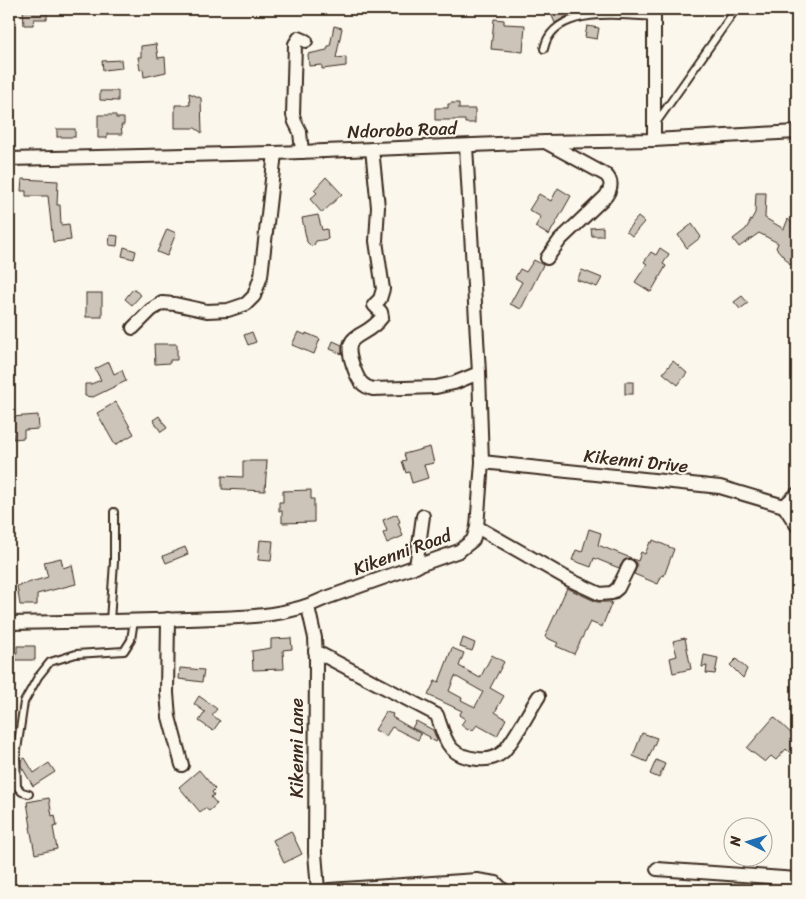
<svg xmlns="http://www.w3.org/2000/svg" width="806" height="899" viewBox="0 0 806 899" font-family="Sriracha,sans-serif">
<rect width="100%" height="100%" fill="#fbf7ec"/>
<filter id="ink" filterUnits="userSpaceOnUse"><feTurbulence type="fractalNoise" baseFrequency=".02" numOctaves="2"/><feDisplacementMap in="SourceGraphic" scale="10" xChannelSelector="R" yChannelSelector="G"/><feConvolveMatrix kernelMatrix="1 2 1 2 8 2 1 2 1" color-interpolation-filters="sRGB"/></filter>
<g filter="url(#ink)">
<g fill="#ccc4b9" stroke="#3b2a1e" fill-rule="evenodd">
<polygon points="23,9 47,9 47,19 34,19 33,25 24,25"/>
<polygon points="549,9 568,9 567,16 555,23"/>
<polygon points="494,19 504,20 504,24 525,25 523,52 491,49"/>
<polygon points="334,26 342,28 336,58 346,57 346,66 322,69 322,65 309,66 308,54 327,50 328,46 330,46"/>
<polygon points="587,26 599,28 597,39 585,37"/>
<polygon points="156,44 158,58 165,57 166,72 144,77 143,69 140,70 138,57 141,57 141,46"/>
<polygon points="121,60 122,68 103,70 102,61"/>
<polygon points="100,91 118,91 118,101 100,100"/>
<polygon points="189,93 201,98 202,133 195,128 175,128 175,105 190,105"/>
<polygon points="451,103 459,103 459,109 475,109 475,123 465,123 465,120 435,120 435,108 448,108 448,104 451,104"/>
<polygon points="98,115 116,115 116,118 124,118 124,125 121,125 122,134 107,134 107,138 98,138"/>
<rect x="57" y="129" width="18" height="8"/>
<polygon points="326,177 342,194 322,213 310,199 317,193 314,190"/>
<polygon points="22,179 58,181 57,205 60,205 61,225 69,224 71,240 53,242 48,196 26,196 26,191 21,191"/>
<polygon points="558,188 571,196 549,235 535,227 541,217 529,210 539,194 551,201"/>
<polygon points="756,193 766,193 765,218 784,229 788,219 797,228 797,250 791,265 776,248 778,243 759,233 739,247 733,239 746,229 755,213"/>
<polygon points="318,215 322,230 327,229 328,239 316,241 314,245 311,246 307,242 302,218"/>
<polygon points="638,217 644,222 632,236 626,231"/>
<polygon points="692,224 701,237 687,248 678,235"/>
<polygon points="603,227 603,236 592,236 591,228"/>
<polygon points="167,229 176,233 167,256 157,252"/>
<polygon points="110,235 118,236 117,246 109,245"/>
<polygon points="124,247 136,251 134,259 122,256"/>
<polygon points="660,248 669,254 663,264 666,266 651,292 635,282 647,264 644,262 651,252 656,255"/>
<polygon points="534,260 543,265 521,309 510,304 522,282 515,278 520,269 526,272"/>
<polygon points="582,270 602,278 597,287 577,280"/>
<polygon points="133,289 141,295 132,305 125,299"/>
<rect x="86" y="293" width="16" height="24"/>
<polygon points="742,296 748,303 740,309 734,302"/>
<polygon points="252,332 256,342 248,345 244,335"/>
<polygon points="298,332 306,335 306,333 320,339 314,354 292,345"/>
<polygon points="333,341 342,345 342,354 330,349"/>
<polygon points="154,344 177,344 177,360 170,360 170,363 155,364"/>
<polygon points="673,361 687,373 678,385 663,373"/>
<polygon points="109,362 114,374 122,370 126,381 93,397 85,396 85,384 91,384 101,380 95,369"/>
<rect x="625" y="382" width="8" height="12"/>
<polygon points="116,402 134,434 115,445 97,413"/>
<polygon points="38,415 39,429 24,430 24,438 13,439 11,417"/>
<polygon points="159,416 167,428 161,432 153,420"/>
<polygon points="430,447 434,463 424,465 428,478 412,483 409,472 406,473 402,461 406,460 404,454"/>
<polygon points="243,461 267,461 265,491 222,489 222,476 243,477"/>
<polygon points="311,490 311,499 314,499 314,522 282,523 282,511 279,511 279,502 283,502 283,491"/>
<polygon points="397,514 400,522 398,523 403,536 387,543 383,533 387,531 383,520"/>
<polygon points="589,529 601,533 598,545 631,558 624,560 619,568 594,558 591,567 572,560 576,550 582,552"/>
<polygon points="260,540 273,541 271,561 258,560"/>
<polygon points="653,540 674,549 664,576 662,575 658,584 634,574 637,566 633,559 638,561 641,552 645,554 650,542 652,543"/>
<polygon points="185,547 188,554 166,563 163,556"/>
<polygon points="61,558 63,568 72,565 76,584 37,594 37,605 20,605 17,586 48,577 44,562"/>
<polygon points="567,588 597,602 612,602 602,627 590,622 574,654 556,646 558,643 545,637"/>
<polygon points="291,638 292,649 283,650 284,669 253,670 252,651 271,648 271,639"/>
<polygon points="463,638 475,643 472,651 460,647"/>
<polygon points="685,638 691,669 673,673 670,658 677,656 673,641"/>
<polygon points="17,646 35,646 35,660 9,660 9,654 17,653"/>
<path d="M452,648L464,653L459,666L480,678L492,655L504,662L490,688L504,696L495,712L506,719L497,736L477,725L473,730L469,728L468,730L461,725L465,719L459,715L462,711L428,695L435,681L439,682ZM455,676L483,692L475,707L461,700L462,698L449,691Z"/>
<polygon points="704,655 718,658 715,674 706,673 707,666 702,667"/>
<polygon points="736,659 747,669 743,678 730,665"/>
<polygon points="180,668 204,670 202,682 179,679"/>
<polygon points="199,696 217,709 212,715 220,721 213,731 199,721 205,712 194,704"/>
<polygon points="386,712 393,714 392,717 421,734 418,740 392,727 386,736 375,730"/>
<polygon points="774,717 797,739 797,745 790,753 786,749 776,760 771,756 765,762 747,748"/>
<polygon points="416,721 433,730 437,740 436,742 429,738 430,737 412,728"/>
<polygon points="642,733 657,738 647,762 633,756"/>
<polygon points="25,758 34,773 49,763 55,772 33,786 21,766 21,760"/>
<polygon points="656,760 665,764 659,778 650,774"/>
<polygon points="199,770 215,789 212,792 214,795 211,797 217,804 209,811 205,808 200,812 179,787"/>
<polygon points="49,798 52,816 55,815 57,826 53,827 57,849 35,854 30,827 31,827 27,802"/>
<polygon points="291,831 302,854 284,863 273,840"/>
</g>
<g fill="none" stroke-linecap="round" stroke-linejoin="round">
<defs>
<g id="lane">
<path d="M544,49C545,45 546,41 548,38C565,7 625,15 654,17"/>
<polyline points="656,123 736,9"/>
<polyline points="110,621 114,562 114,512"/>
<polyline points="29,794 22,792 17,787 16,757 24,702 38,677 50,662 76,654 124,651 131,640 134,620"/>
</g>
<g id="street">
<polyline points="654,9 654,140"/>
<path d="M547,143L606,175C613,182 611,189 606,196L560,240L547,258"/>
<path d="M372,149L378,207L376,241L383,289L380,299L374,305L381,312L382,317C364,342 338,329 355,371C359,381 362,386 373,389L436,387L454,383L479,373"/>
<polyline points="302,152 300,132 295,122 293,115 295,44 299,38 306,41"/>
<polyline points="9,159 275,153 545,142 654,140 797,132"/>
<polyline points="133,328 151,310 162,303 175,304 207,311 228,310 246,304 254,296 261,276 275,153"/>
<polyline points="482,462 720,487 784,506"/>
<polyline points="784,506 797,526"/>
<polyline points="784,506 797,494"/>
<polyline points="477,527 570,580 600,594 612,593 618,588 629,566"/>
<polyline points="416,567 423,516"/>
<polyline points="308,607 315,638 316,659 315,853 318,890"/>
<polyline points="168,619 167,693 169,717 182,765"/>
<path d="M9,623C69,622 128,621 188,619C235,617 283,619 326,598L459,551L473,540L477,527L482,462L479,373L466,146"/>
<path d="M315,651L437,715C446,741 447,756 478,759C487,760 496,758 503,752C514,741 529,711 539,696"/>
<polyline points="657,869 797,879"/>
<polyline points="329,890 477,880 496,883 503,890"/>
</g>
</defs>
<use href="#lane" stroke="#3b2a1e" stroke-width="10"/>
<use href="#street" stroke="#3b2a1e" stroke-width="16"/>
<use href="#lane" stroke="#fbf7ec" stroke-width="6"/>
<use href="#street" stroke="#fbf7ec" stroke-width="12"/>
</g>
</g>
<g text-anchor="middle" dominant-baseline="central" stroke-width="4" stroke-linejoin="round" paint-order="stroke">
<g font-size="18" fill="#3b2a1e" stroke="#fbf7ec">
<text transform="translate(402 130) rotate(-2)">Ndorobo Road</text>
<text transform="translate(636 461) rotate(6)">Kikenni Drive</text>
<text transform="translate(402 552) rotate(-20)">Kikenni Road</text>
<text transform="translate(297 748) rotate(-90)">Kikenni Lane</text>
</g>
</g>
<rect width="806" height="899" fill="none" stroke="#fbf7ec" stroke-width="30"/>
<rect x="15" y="15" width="776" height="869" fill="none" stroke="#3b2a1e" stroke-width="2" filter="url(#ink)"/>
<g transform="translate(748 842) rotate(275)"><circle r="24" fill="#fbf7ec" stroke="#aea59a"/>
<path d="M0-4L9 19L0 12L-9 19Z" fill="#1f6fb2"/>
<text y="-8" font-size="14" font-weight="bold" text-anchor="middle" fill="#3b2a1e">N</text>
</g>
</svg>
